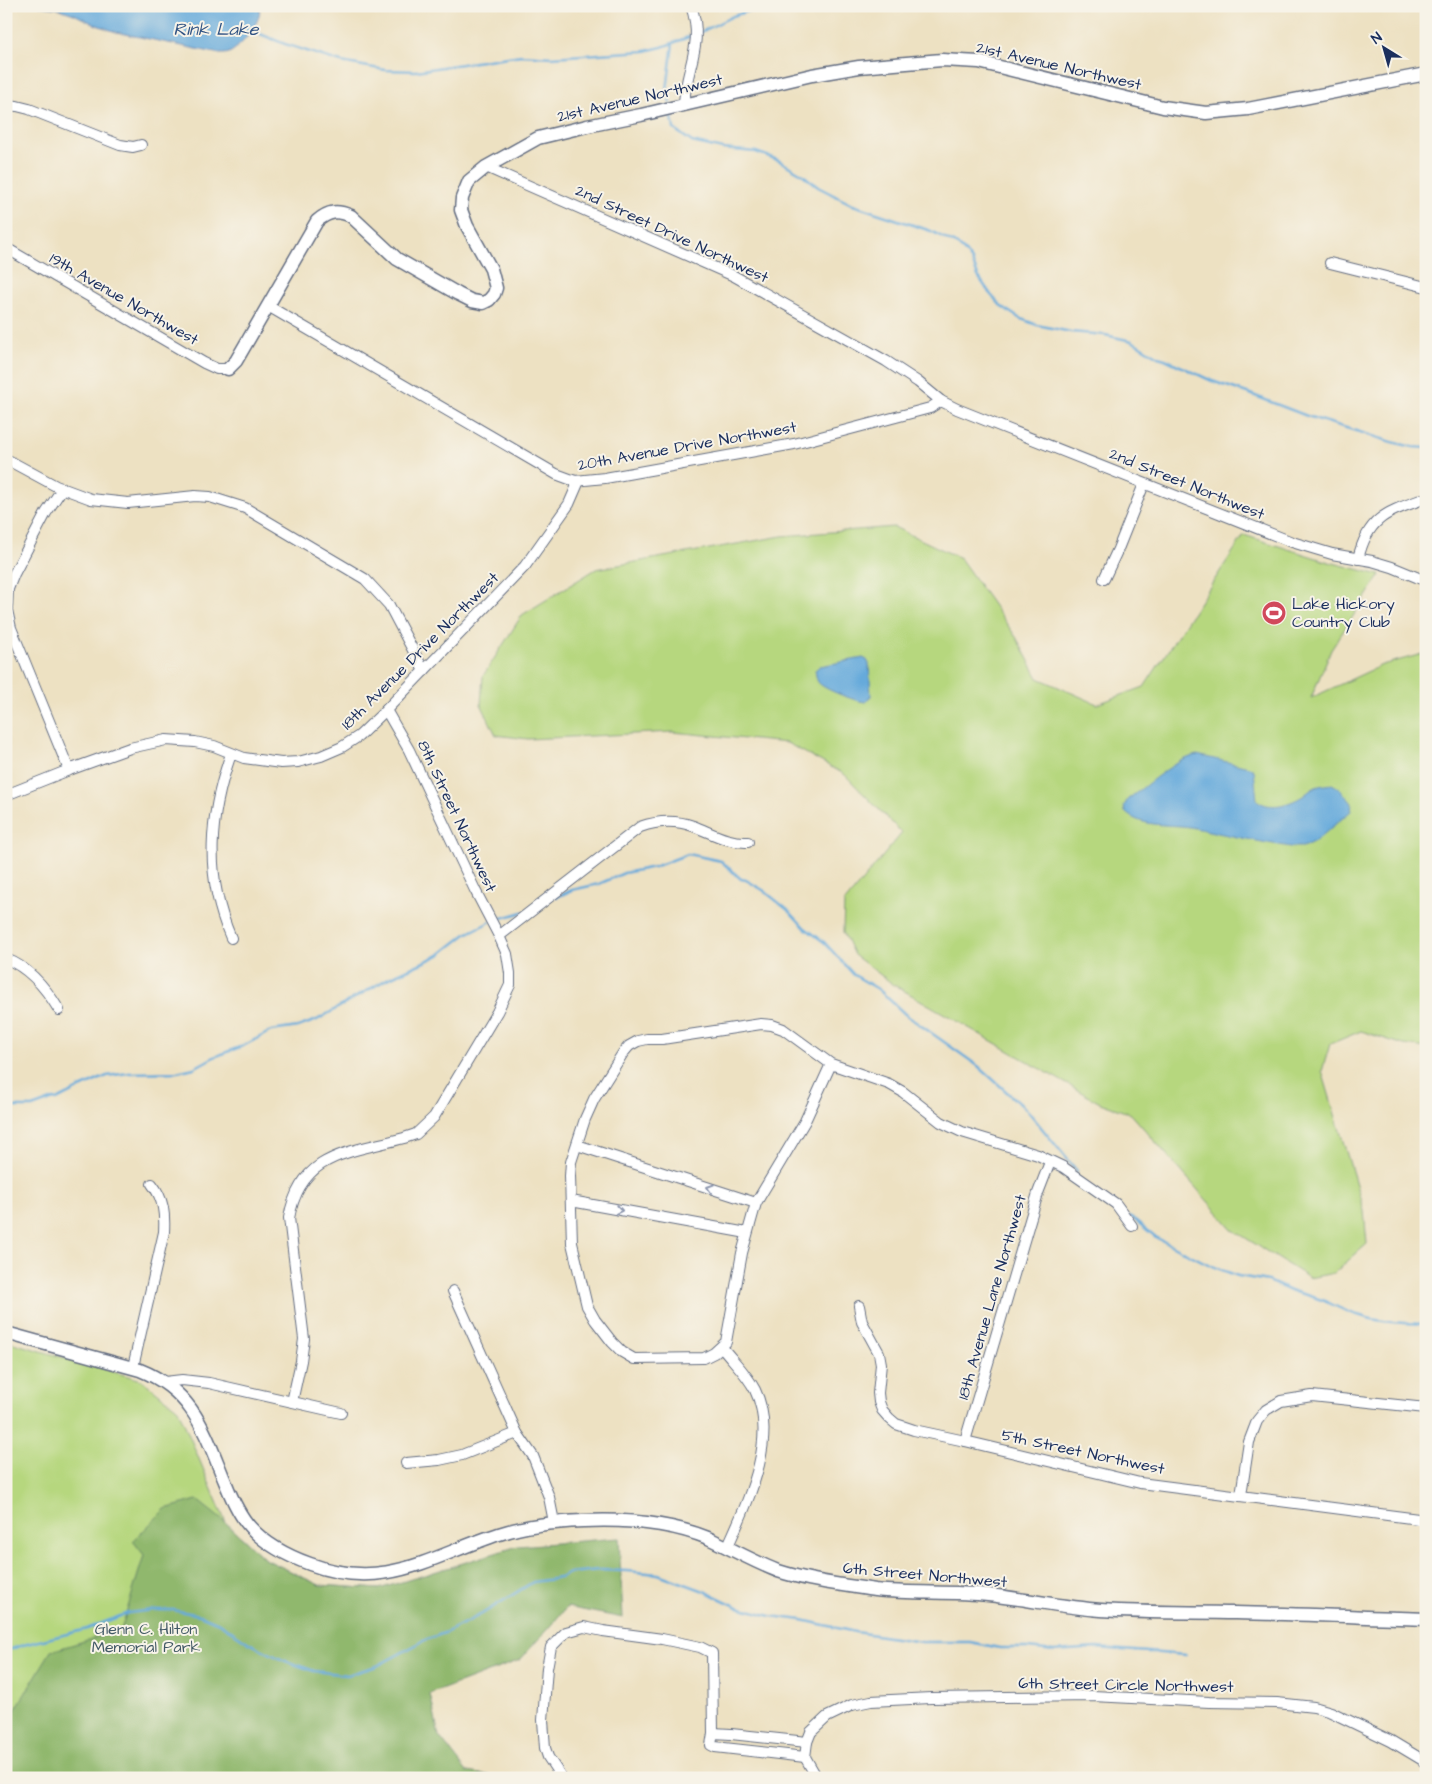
<svg xmlns="http://www.w3.org/2000/svg" width="1432" height="1784" viewBox="0 0 1432 1784" font-family="'Architects Daughter',sans-serif">
<rect width="100%" height="100%" fill="#f7f3e8"/>
<filter id="ink" filterUnits="userSpaceOnUse"><feTurbulence type="fractalNoise" baseFrequency=".02" numOctaves="2"/><feDisplacementMap in="SourceGraphic" scale="10" xChannelSelector="R" yChannelSelector="G"/><feConvolveMatrix kernelMatrix="1 2 1 2 8 2 1 2 1" color-interpolation-filters="sRGB"/></filter>
<filter id="wash" filterUnits="userSpaceOnUse"><feTurbulence type="fractalNoise" baseFrequency=".0096" numOctaves="4" result="noise"/><feDisplacementMap in="SourceGraphic" scale="20" xChannelSelector="R" yChannelSelector="G"/><feGaussianBlur stdDeviation="1.12" result="paint"/><feColorMatrix in="noise" values="0 0 0 0 0 0 0 0 0 0 0 0 0 0 0 0 0 1.4 0 .05"/><feComposite in="paint" operator="in"/></filter>
<g filter="url(#wash)">
<rect width="100%" height="100%" fill="#ede1c2"/>
<g fill="#b6d77e" stroke="#68836e">
<polygon points="894,527 960,558 1016,637 1038,678 1097,704 1144,687 1244,535 1329,562 1380,575 1331,650 1311,698 1382,665 1426,653 1426,1048 1404,1045 1361,1031 1330,1044 1322,1071 1364,1211 1367,1244 1334,1273 1309,1278 1233,1230 1131,1114 1100,1103 894,985 854,955 843,932 844,903 902,833 844,774 787,743 673,732 528,739 496,735 481,704 483,676 522,615 596,569 782,536"/>
<polygon points="6,1341 142,1380 178,1409 226,1523 265,1559 319,1585 379,1589 6,1778"/>
</g>
<polygon fill="#90b86d" stroke="#567466" points="197,1500 226,1523 265,1559 319,1585 379,1589 518,1546 619,1538 623,1618 567,1607 520,1660 430,1694 439,1736 467,1772 505,1778 6,1778 6,1725 51,1651 121,1630 144,1555 133,1541 165,1509"/>
<g fill="#66aadb" stroke="#406c9c">
<path d="M39,6H259C264,20 241,47 229,53C226,54 223,54 220,54L116,32L94,24L74,14L56,8Z"/>
<path d="M863,658L867,660L869,664L871,696L866,702C858,702 822,689 818,682C816,679 816,674 815,670L820,666Z"/>
<path d="M1197,755L1249,767L1254,770L1257,800C1269,811 1290,804 1303,796C1307,793 1311,789 1316,787C1321,785 1327,785 1332,784L1339,788L1352,803L1351,811L1317,840L1303,847H1291C1259,842 1227,835 1195,828C1173,823 1142,829 1125,812L1124,806L1128,799C1149,784 1172,761 1197,755Z"/>
</g>
<g fill="none" stroke-linecap="round" stroke-linejoin="round">
<g stroke="#66aadb" stroke-width="2.5">
<polyline points="250,30 285,44 341,62 385,70 416,71 521,55 552,57 645,51 662,47 694,35"/>
<polyline points="699,33 733,16 764,6"/>
<polyline points="670,103 667,90 673,43"/>
<polyline points="671,111 674,129 692,142 723,149 756,152 778,160 802,174 818,187 853,205 931,231 959,246 966,253 972,261 978,276 991,295 1002,307 1019,318 1037,325 1071,332 1105,335 1132,341 1158,357 1165,359 1212,381 1250,394 1307,416 1392,442 1413,447 1426,448"/>
<polyline points="557,897 572,890 599,884 624,873 654,867 688,854 721,861 741,879 746,880 763,890 789,911 805,928 824,942 854,975 878,989 906,1015 978,1066 1027,1110 1077,1171"/>
<polyline points="495,920 523,912"/>
<polyline points="6,1107 32,1107 54,1099 57,1100 80,1088 107,1076 129,1073 177,1072 194,1068 214,1057 245,1045 271,1031 298,1027 317,1020 387,979 439,955 466,934 490,922"/>
<path d="M1130,1216L1157,1238L1212,1266L1238,1276L1268,1281L1293,1292H1296C1307,1295 1318,1298 1329,1303C1339,1308 1349,1313 1361,1316C1382,1323 1404,1323 1426,1324"/>
<polyline points="6,1651 23,1645 87,1629 128,1613 153,1610 173,1610 200,1615 219,1623 249,1643 283,1660 314,1671 347,1675 377,1666 425,1640 447,1632 482,1614 533,1582 560,1578 569,1573 599,1570 627,1571 658,1574 704,1591 738,1607 771,1616 802,1620 855,1632 922,1642 970,1642 1000,1648 1028,1648 1054,1651 1097,1648 1186,1655"/>
</g>
</g>
</g>
<g filter="url(#ink)">
<g fill="none" stroke-linecap="round" stroke-linejoin="round">
<defs>
<g id="minor">
<polyline points="6,105 17,106 29,109 120,145 133,147 141,145"/>
<path d="M684,105C685,68 705,45 691,6"/>
<polyline points="486,167 734,276 886,361 918,382 941,401 957,409 1292,542 1332,554 1372,561 1392,567 1426,581"/>
<polyline points="6,248 204,363 217,369 228,369"/>
<polyline points="1330,263 1426,287"/>
<polyline points="268,306 556,474 575,481 605,478 794,444 930,408 941,401"/>
<polyline points="6,459 56,486 91,499 128,503 195,496 210,497 245,508 365,579 389,605 424,671"/>
<polyline points="62,489 46,513 14,574 8,589 7,610 11,628 69,770"/>
<path d="M1358,559C1368,516 1388,512 1426,498"/>
<polyline points="1104,579 1118,549 1144,484"/>
<path d="M231,754C209,816 204,875 231,938"/>
<polyline points="6,795 69,770 130,748 166,740 195,742 214,746 244,758 281,763 298,762 321,756 342,747 359,736 386,710 525,566 569,504 579,481"/>
<path d="M499,936L640,827C657,821 676,820 693,826C712,833 727,843 748,842"/>
<path d="M6,959C30,968 46,988 59,1010"/>
<polyline points="831,1064 805,1121 756,1203 742,1253 726,1342 714,1353 704,1358 634,1359 622,1352 612,1342 595,1320 587,1306 572,1243 570,1176 571,1162 585,1119 594,1099 623,1053 629,1046 638,1041 647,1039 662,1039 761,1024 772,1025 783,1029 831,1064 889,1084 903,1092 941,1122 962,1132 1038,1155 1063,1167 1116,1204 1132,1226"/>
<polyline points="577,1145 756,1203"/>
<polyline points="571,1201 747,1233"/>
<polyline points="453,1291 517,1433 533,1456 549,1497 554,1522"/>
<polyline points="859,1306 862,1322 879,1353 881,1364 878,1393 879,1402 882,1410 889,1418 896,1424 914,1430 965,1441 1140,1483 1426,1520"/>
<path d="M722,1347C733,1361 747,1374 755,1390C779,1439 747,1503 727,1548"/>
<path d="M133,1367L164,1232C165,1215 164,1199 152,1184"/>
<polyline points="165,1382 182,1380 209,1383 341,1413"/>
<path d="M292,1402L301,1361L304,1339L289,1218C301,1152 350,1153 404,1138L416,1134L434,1117L497,1012L510,985V973L507,954L499,936L475,890L409,750L386,710"/>
<polyline points="965,1441 1038,1193 1050,1162"/>
<polyline points="406,1463 439,1460 462,1455 517,1433"/>
<polyline points="1241,1495 1249,1442 1257,1421 1266,1410 1281,1401 1312,1396 1426,1408"/>
<polyline points="805,1757 715,1747 711,1745 713,1733 731,1734 807,1742"/>
<polyline points="562,1778 548,1757 545,1748 543,1720 547,1668 551,1647 566,1632 584,1627 603,1631 662,1639 700,1647 712,1653 713,1733"/>
<polyline points="817,1778 805,1757 807,1742 811,1732 827,1717 852,1705 871,1701 931,1698 1093,1696 1209,1702 1277,1703 1314,1707 1331,1712 1391,1741 1426,1762"/>
</g>
<g id="tertiary">
<path d="M228,369L236,361L317,221C329,211 337,210 351,216L397,259L458,294L472,301L483,303L489,300L494,294L496,288L491,269L467,226L461,210L462,198L469,181L486,167L538,138L587,126L641,115L812,75L859,67L942,60L979,62L1163,107L1206,113L1248,109L1426,74"/>
<path d="M6,1333L140,1370C195,1392 205,1434 226,1484C232,1499 239,1515 250,1527C266,1545 288,1556 310,1564C385,1592 431,1556 499,1534C527,1525 554,1522 583,1521C626,1519 668,1522 708,1538C732,1549 754,1562 778,1571C809,1581 843,1585 875,1590C913,1594 951,1591 988,1595C1026,1599 1063,1607 1101,1610C1145,1613 1190,1612 1235,1613C1299,1614 1362,1617 1426,1619"/>
</g>
</defs>
<use href="#minor" stroke="#646d81" stroke-width="12"/>
<use href="#tertiary" stroke="#646d81" stroke-width="15"/>
<use href="#minor" stroke="#fff" stroke-width="10"/>
<use href="#tertiary" stroke="#fff" stroke-width="12"/>
</g>
<defs><path id="oneway-chevron" d="M-2-3.5L2.5 0L-2 3.5" fill="none" stroke-width="1.6" stroke-linecap="round" stroke-linejoin="round" transform="scale(1.25)"/></defs>
<g stroke="#8d97ae">
<use href="#oneway-chevron" transform="translate(710 1188) rotate(-162)"/>
<use href="#oneway-chevron" transform="translate(619 1210) rotate(10)"/>
</g>
</g>
<defs>
<symbol id="stadium-disc" viewBox="-11 -11 22 22"><circle r="9.5" fill="#d1495b" stroke="#f7f3e8"/><path d="M0-5a6.5 5 0 1 0 0 10a6.5 5 0 1 0 0-10ZM-3.5-1.8h7v3.6h-7Z" fill="#fff"/></symbol>
</defs>
<g fill-rule="evenodd">
<use href="#stadium-disc" x="1260" y="599" width="28" height="28"/>
</g>
<g text-anchor="middle" dominant-baseline="central" stroke-width="4" stroke-linejoin="round" paint-order="stroke">
<g font-size="16" fill="#1b2f5e" stroke="#f7f3e8">
<text transform="translate(1059 66) rotate(13)">21st Avenue Northwest</text>
<text transform="translate(640 98) rotate(-13)">21st Avenue Northwest</text>
<text transform="translate(672 234) rotate(25)">2nd Street Drive Northwest</text>
<text transform="translate(124 299) rotate(30)">19th Avenue Northwest</text>
<text transform="translate(687 446) rotate(-10)">20th Avenue Drive Northwest</text>
<text transform="translate(1187 484) rotate(22)">2nd Street Northwest</text>
<text transform="translate(420 651) rotate(-45)">18th Avenue Drive Northwest</text>
<text transform="translate(457 816) rotate(65)">8th Street Northwest</text>
<text transform="translate(992 1297) rotate(-74)">18th Avenue Lane Northwest</text>
<text transform="translate(1083 1452) rotate(12)">5th Street Northwest</text>
<text transform="translate(925 1575) rotate(5)">6th Street Northwest</text>
<text transform="translate(1126 1685) rotate(1)">6th Street Circle Northwest</text>
</g>
<g font-size="16" fill="#1b2f5e" stroke="#f7f3e8" text-anchor="start">
<text x="1292" y="604">Lake Hickory<tspan x="1292" dy="18">Country Club</tspan></text>
</g>
<g font-size="16" fill="#425966" stroke="#f7f3e8">
<text x="146" y="1629">Glenn C. Hilton<tspan x="146" dy="18">Memorial Park</tspan></text>
</g>
<g font-size="18" font-style="italic" fill="#325484" stroke="#f7f3e8">
<text x="216" y="29">Rink Lake</text>
</g>
</g>
<rect width="1432" height="1784" fill="none" stroke="#f7f3e8" stroke-width="25"/>
<g transform="translate(1384 48) rotate(323)" stroke="#f7f3e8" stroke-width="4" paint-order="stroke">
<path d="M0-4L9 19L0 12L-9 19Z" fill="#1b2f5e"/>
<text y="-8" font-size="14" font-weight="bold" text-anchor="middle" fill="#1b2f5e">N</text>
</g>
</svg>
